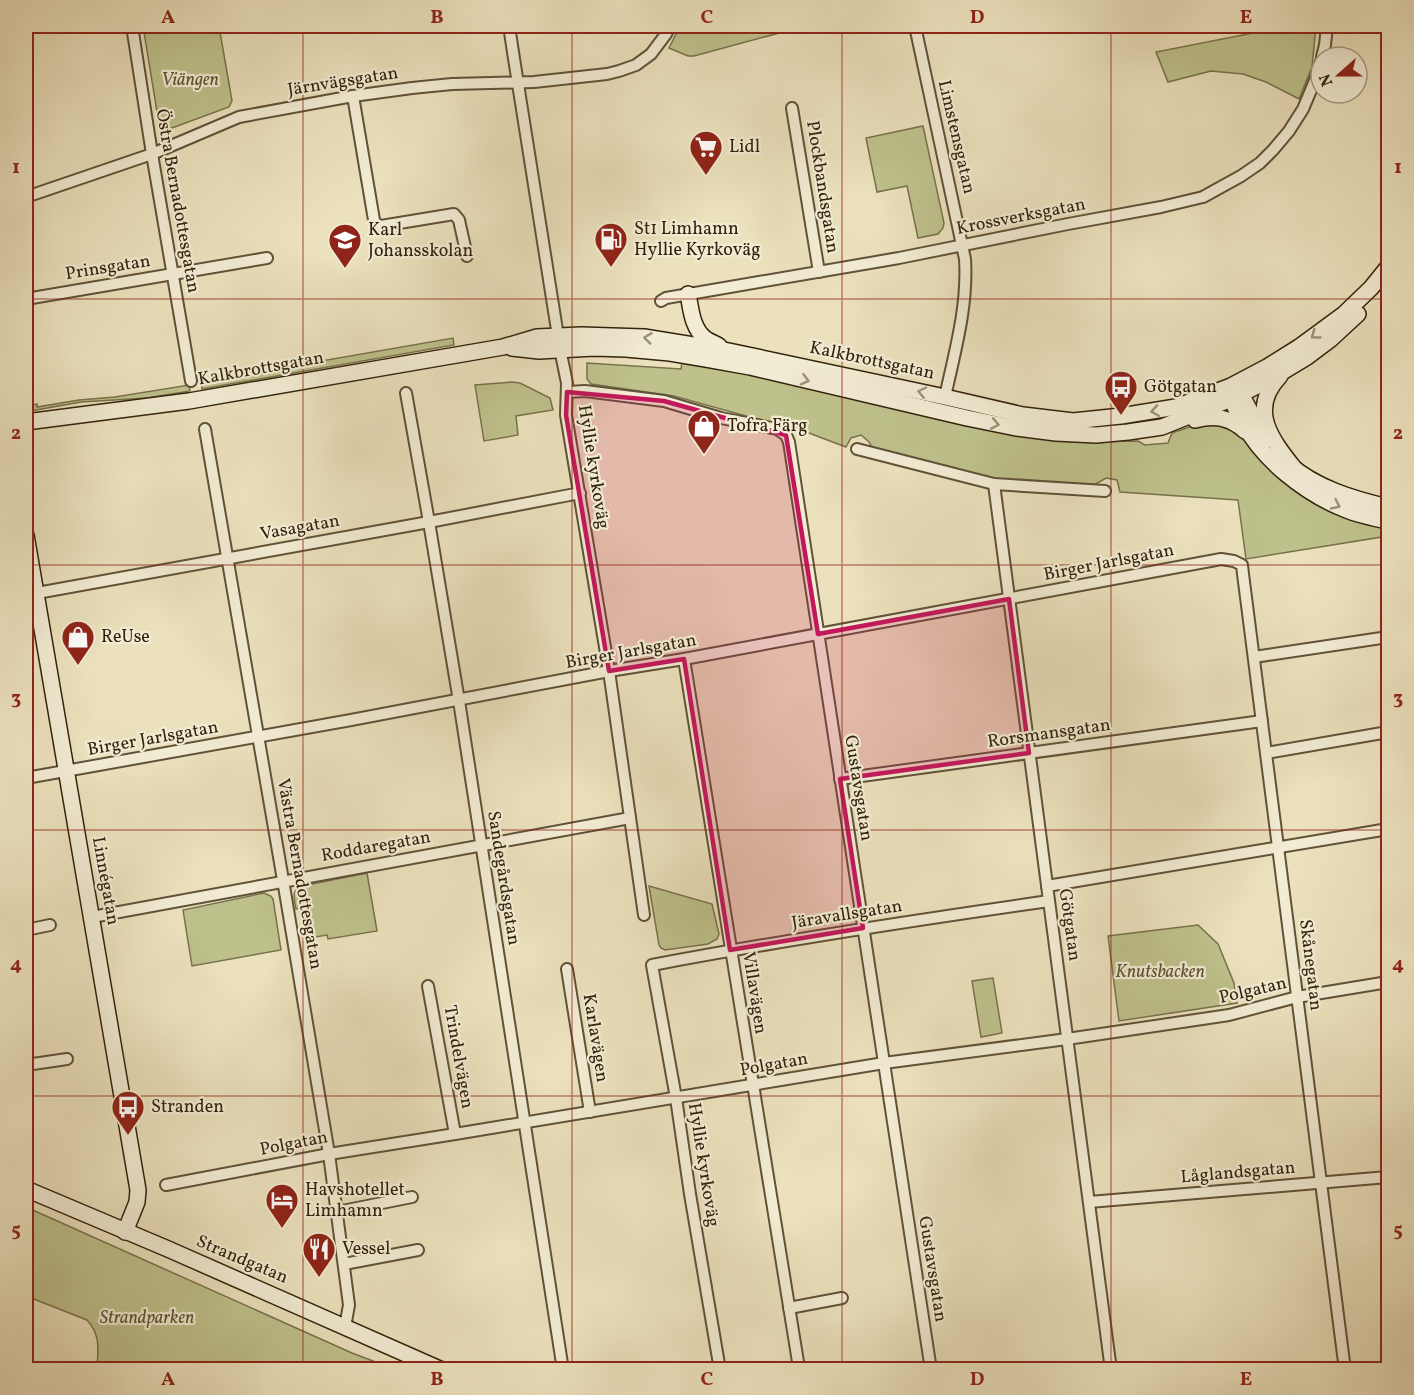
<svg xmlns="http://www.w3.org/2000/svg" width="1414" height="1395" viewBox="0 0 1414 1395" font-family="Vollkorn,serif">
<rect width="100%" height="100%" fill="#ebe1bd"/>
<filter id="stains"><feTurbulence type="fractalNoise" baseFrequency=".00333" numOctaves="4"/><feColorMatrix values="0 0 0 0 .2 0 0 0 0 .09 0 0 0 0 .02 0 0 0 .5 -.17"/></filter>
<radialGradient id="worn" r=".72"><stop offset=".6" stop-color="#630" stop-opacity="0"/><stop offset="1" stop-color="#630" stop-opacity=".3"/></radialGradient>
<g fill="#bec18c" stroke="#78724c" stroke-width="1.5">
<polygon points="143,26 219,26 232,101 229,107 161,132 160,130"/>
<path d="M706,26H805L694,56H688L669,48L679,28C690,37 694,31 706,26Z"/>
<polygon points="1288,26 1316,26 1312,67 1299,99 1266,82 1243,74 1211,71 1168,82 1156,52"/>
<polygon points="923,126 944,223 943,228 938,234 918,238 907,186 877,192 866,138"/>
<polygon points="453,338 454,345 202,389 201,382"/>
<polygon points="682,361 719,366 1014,435 1071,442 1138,441 1145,445 1168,443 1172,433 1204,422 1223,423 1239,432 1252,446 1265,465 1287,483 1388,525 1388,536 1246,559 1238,500 1120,492 1117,480 1106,478 1094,485 986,479 873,449 869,442 861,435 851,438 846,447 785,424 771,423 674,396 591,384 587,379 587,363 681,369"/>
<polygon points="512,382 520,383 550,398 553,410 516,416 518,435 484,441 475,385"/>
<polygon points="189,385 190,391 147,398 81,402 30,411 30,409 33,405 37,404 37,407 79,400 115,397"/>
<path d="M367,873L377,931L328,939L327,935L310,938L304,908L296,909C294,899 291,890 302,886Z"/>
<polygon points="649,886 712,904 719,934 717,939 708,944 665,950 661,948 659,945"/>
<polygon points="264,893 271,896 273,899 281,950 192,966 183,910"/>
<polygon points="1198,925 1218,944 1234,983 1237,1003 1119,1021 1108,936"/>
<polygon points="993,978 1002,1033 981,1037 972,981"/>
<path d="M26,1207L352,1353L394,1369H97C98,1350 101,1335 87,1320L26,1296Z"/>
</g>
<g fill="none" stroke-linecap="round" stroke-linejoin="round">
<defs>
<g id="street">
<polyline points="132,26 152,154 191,381"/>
<polyline points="509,26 515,65 560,349 567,383 566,415 609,671 644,915"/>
<path d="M915,26L965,259C968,306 955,351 945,397"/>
<polyline points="1322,57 1325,45 1327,26"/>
<polyline points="353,96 374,220 376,225 381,226 454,214 459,220 467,256"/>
<polyline points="792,108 819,272"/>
<polyline points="26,197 152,154 239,117 353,96 412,88 452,84 534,82 607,74 619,71 636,65 651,54 666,34 670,26"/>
<polyline points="26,299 267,258"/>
<polyline points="661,301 666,298 899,258 1068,224 1161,207 1203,197 1241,176 1260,163 1273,150 1289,131 1303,109 1314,83 1321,62"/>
<polyline points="567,392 585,391 664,401 721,418 777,429 786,435 789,442 931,1370"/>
<polyline points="406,393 429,522 459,701 563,1370"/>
<polyline points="205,429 283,880 329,1154 349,1305 345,1327"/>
<polyline points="857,449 994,484 1105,491"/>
<polyline points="994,484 1111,1370"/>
<polyline points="26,595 429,522 580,493"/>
<polyline points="1254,657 1388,637"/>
<polyline points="684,659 799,1368"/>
<polyline points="1266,753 1388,732"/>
<polyline points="26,778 351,720 609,671 684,659 1221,559 1234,561 1242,565 1243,574 1345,1370"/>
<polyline points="840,779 1262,721"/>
<polyline points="1047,886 1388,829"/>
<polyline points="92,917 630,818"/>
<polyline points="26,930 50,925"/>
<polyline points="567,969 590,1112"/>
<polyline points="428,986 455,1134"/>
<polyline points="26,1065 67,1059"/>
<polyline points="166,1185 329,1154 455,1134 884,1063 1067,1039 1229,1015 1297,997 1388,982"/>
<polyline points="1089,1202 1388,1177"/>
<polyline points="337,1212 412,1197"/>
<polyline points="344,1264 418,1250"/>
<polyline points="789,1308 842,1298"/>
<path d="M720,1370L690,1194L676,1098L652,965C783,940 916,920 1049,901"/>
</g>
<g id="secondary">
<path d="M688,294C691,309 692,329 706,339C710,342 715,343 719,346"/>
<polyline points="512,348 539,351 594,348 626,349 670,353 706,359 750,367 967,418 1016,428 1056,433 1096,435 1128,432 1162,427 1231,399 1269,380 1307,357 1331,339 1358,314"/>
<path d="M1280,376C1248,409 1271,439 1294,468"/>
<path d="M1231,389C1231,403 1237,411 1243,423C1263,460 1304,493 1344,509C1358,515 1373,518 1388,521"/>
<polyline points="1235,390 1241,394 1266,440"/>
<path d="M1195,420C1215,415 1230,417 1245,431"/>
<polyline points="26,422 189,401 503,347 537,337 581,335 644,337 724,350 945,397 1023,415 1073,421 1121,416 1176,407 1231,386 1267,367 1299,347 1344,314 1371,288 1388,267"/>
<path d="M1289,464C1316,488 1354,499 1388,507"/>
<polyline points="26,535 138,1190 137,1202 125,1232"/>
<polyline points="26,1189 168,1249 442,1370"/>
</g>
</defs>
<use href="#street" stroke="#605238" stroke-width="14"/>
<use href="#secondary" stroke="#32220c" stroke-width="18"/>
<use href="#street" stroke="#f2ecd4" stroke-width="10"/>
<use href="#secondary" stroke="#f2ecd4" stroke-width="15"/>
</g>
<defs><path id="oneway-chevron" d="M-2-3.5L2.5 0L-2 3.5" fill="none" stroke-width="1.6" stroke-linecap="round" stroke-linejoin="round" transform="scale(1.5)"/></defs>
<g stroke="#9c917a">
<use href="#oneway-chevron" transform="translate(1315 335) rotate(144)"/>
<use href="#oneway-chevron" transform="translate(648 338) rotate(-173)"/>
<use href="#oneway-chevron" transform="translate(805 380) rotate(14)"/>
<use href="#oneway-chevron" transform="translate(922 392) rotate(-168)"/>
<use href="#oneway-chevron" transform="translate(1155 411) rotate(171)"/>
<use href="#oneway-chevron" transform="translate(995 424) rotate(11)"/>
<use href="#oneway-chevron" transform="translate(1336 505) rotate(25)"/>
</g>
<path fill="#c2185b" fill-opacity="0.2" stroke="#c2185b" stroke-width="4.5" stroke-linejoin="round" d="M567,392L664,401L786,435L818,634L1009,599L1029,753L840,779L863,928L730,950L684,659L609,671L566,415Z"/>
<path fill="none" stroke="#8f2418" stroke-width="1.5" stroke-opacity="0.55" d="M303,26V1370M572,26V1370M842,26V1370M1111,26V1370M26,299H1388M26,565H1388M26,830H1388M26,1096H1388"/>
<defs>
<symbol id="supermarket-pin" viewBox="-11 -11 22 30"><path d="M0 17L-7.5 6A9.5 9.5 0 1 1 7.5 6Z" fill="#8f2418" stroke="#f2ecd4"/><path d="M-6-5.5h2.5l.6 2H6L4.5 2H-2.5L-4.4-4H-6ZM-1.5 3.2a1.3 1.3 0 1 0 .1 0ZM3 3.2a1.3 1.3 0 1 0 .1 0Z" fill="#fff"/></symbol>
<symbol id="fuel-pin" viewBox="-11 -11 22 30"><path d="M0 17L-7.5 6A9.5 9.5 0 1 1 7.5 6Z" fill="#8f2418" stroke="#f2ecd4"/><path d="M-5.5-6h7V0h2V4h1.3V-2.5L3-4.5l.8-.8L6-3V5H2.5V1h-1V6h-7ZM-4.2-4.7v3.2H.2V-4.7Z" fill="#fff"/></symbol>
<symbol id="school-pin" viewBox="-11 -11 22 30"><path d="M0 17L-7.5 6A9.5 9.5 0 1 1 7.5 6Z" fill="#8f2418" stroke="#f2ecd4"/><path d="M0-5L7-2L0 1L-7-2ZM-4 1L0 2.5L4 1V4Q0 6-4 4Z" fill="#fff"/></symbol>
<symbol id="bus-pin" viewBox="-11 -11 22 30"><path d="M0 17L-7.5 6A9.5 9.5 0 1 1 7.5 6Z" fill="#8f2418" stroke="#f2ecd4"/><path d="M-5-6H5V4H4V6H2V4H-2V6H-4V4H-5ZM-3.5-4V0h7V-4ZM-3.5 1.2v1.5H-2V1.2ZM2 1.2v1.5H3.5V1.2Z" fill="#fff"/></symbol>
<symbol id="shop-pin" viewBox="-11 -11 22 30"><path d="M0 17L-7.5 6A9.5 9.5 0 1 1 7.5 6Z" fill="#8f2418" stroke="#f2ecd4"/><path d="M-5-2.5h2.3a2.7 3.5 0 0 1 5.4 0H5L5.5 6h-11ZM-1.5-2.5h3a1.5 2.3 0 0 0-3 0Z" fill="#fff"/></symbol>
<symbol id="hotel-pin" viewBox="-11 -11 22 30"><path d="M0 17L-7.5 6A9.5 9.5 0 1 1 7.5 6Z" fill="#8f2418" stroke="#f2ecd4"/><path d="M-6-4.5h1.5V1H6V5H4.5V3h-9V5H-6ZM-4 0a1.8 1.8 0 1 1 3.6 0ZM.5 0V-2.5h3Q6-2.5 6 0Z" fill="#fff"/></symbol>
<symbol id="restaurant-pin" viewBox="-11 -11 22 30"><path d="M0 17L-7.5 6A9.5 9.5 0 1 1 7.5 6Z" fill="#8f2418" stroke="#f2ecd4"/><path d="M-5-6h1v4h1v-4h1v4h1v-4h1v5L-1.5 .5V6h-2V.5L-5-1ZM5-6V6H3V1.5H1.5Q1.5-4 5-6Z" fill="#fff"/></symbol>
</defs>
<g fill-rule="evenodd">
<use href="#supermarket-pin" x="687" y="128" width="38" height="52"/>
<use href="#fuel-pin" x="592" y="220" width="38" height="52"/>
<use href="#school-pin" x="326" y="221" width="38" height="52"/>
<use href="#bus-pin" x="1102" y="368" width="38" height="52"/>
<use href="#shop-pin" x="685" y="407" width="38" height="52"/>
<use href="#shop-pin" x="59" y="618" width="38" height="52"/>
<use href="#bus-pin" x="109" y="1088" width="38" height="52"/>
<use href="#hotel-pin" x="263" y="1181" width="38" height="52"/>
<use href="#restaurant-pin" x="300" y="1230" width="38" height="52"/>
</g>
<g text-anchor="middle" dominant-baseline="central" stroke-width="4.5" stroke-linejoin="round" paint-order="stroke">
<g font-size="18" font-style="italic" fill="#5c5232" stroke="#f2ecd4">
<text x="190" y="80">Viängen</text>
<text x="1160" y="972">Knutsbacken</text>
<text x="147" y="1318">Strandparken</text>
</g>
<g font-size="18" fill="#32220c" stroke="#f2ecd4">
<text transform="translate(343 82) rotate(-9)">Järnvägsgatan</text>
<text transform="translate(956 137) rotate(77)">Limstensgatan</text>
<text transform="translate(822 187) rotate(81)">Plockbandsgatan</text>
<text transform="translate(177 201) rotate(80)">Östra Bernadottesgatan</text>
<text transform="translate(1021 217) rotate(-11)">Krossverksgatan</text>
<text transform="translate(108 268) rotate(-9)">Prinsgatan</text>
<text transform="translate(872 361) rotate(12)">Kalkbrottsgatan</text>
<text transform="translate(261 369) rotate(-10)">Kalkbrottsgatan</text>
<text transform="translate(593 467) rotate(81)">Hyllie kyrkoväg</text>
<text transform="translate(300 528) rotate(-10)">Vasagatan</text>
<text transform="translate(1109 563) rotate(-11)">Birger Jarlsgatan</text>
<text transform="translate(631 652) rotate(-10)">Birger Jarlsgatan</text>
<text transform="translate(1049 734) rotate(-8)">Rorsmansgatan</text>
<text transform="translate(153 739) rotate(-10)">Birger Jarlsgatan</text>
<text transform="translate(858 788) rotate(81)">Gustavsgatan</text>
<text transform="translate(376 847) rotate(-10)">Roddaregatan</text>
<text transform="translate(299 874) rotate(80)">Västra Bernadottesgatan</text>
<text transform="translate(503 878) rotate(81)">Sandegårdsgatan</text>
<text transform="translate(105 881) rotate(80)">Linnégatan</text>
<text transform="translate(847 915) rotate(-9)">Järavallsgatan</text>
<text transform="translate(1069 925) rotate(82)">Götgatan</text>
<text transform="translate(1310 965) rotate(83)">Skånegatan</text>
<text transform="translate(1253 991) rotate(-13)">Polgatan</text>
<text transform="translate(754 993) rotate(81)">Villavägen</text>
<text transform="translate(595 1038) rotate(81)">Karlavägen</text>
<text transform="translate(458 1057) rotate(80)">Trindelvägen</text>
<text transform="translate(774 1065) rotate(-10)">Polgatan</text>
<text transform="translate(294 1144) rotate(-11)">Polgatan</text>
<text transform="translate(703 1165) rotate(81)">Hyllie kyrkoväg</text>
<text transform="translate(1238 1173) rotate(-5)">Låglandsgatan</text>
<text transform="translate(242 1260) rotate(23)">Strandgatan</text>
<text transform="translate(932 1269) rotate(81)">Gustavsgatan</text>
</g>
<g font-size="18" fill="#32220c" stroke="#f2ecd4" text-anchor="start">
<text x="729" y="147">Lidl</text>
<text x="634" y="229">St1 Limhamn<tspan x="634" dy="21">Hyllie Kyrkoväg</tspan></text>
<text x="368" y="230">Karl<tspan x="368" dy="21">Johansskolan</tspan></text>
<text x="1144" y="387">Götgatan</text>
<text x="727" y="426">Tofra Färg</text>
<text x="101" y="637">ReUse</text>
<text x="151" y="1107">Stranden</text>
<text x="305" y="1190">Havshotellet<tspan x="305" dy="21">Limhamn</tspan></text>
<text x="342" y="1249">Vessel</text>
</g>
</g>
<rect width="1414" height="1395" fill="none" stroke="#ebe1bd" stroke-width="66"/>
<g transform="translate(1339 75) rotate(249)"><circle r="28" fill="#f2ecd4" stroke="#a59b84" stroke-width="1.5"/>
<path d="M0-4.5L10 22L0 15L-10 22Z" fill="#8f2418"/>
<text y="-9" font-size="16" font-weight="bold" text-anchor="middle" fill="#32220c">N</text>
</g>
<rect x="33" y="33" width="1348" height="1329" fill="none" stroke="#8f2418" stroke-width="2"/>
<g font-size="20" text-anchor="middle" font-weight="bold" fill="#8f2418">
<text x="168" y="23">A</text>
<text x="437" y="23">B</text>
<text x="707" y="23">C</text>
<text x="977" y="23">D</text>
<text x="1246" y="23">E</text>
<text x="16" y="173">1</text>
<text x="1398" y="173">1</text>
<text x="16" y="439">2</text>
<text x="1398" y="439">2</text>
<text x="16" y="704">3</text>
<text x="1398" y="704">3</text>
<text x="16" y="970">4</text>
<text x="1398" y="970">4</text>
<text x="16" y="1236">5</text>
<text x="1398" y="1236">5</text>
<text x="168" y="1385">A</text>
<text x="437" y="1385">B</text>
<text x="707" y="1385">C</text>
<text x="977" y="1385">D</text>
<text x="1246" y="1385">E</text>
</g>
<rect width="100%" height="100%" filter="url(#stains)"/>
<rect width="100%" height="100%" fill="url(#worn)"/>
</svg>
